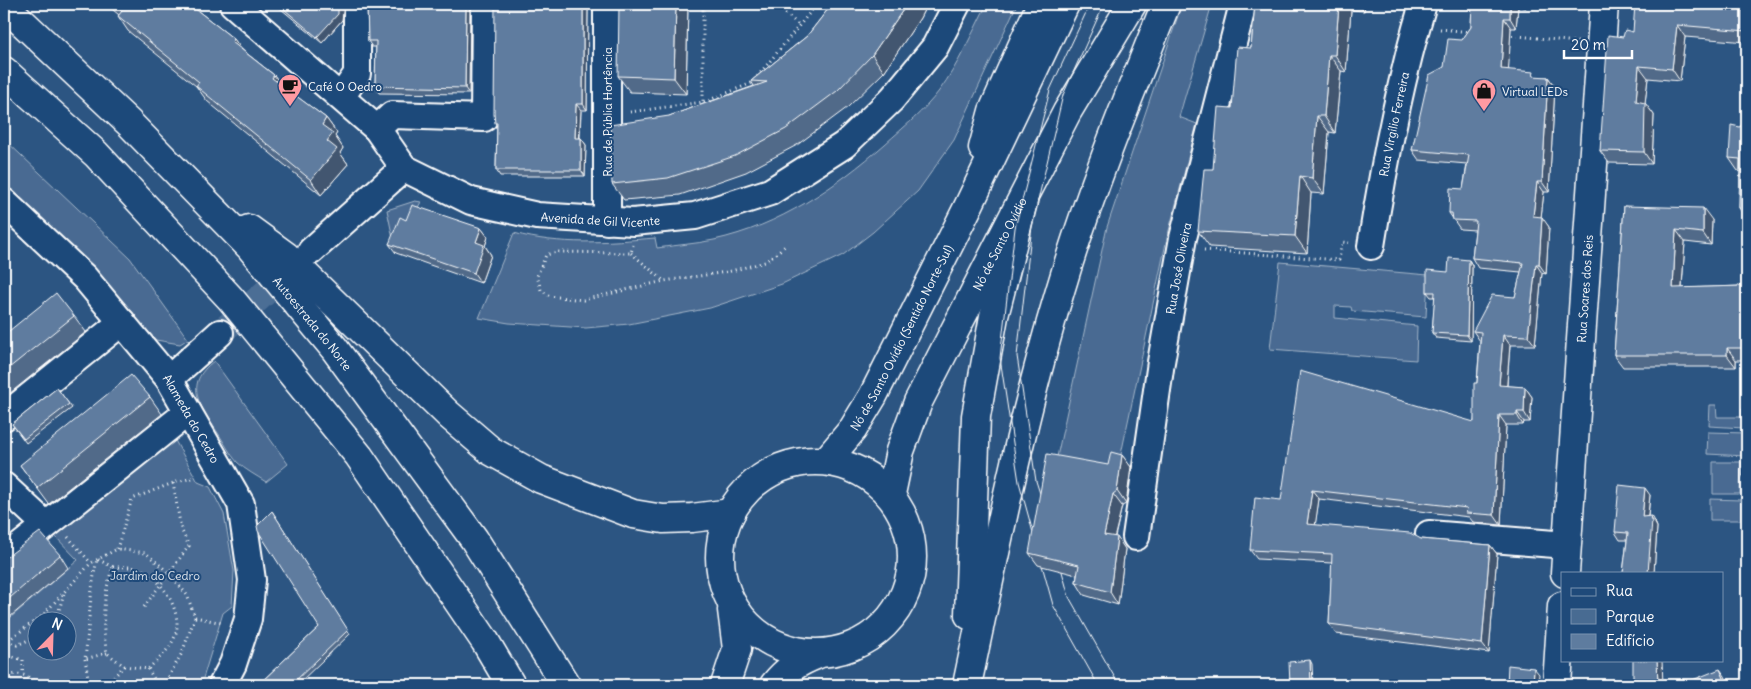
<svg xmlns="http://www.w3.org/2000/svg" width="1751" height="689" viewBox="0 0 1751 689" font-family="Delius,sans-serif">
<rect width="100%" height="100%" fill="#2c5582"/>
<filter id="ink" filterUnits="userSpaceOnUse"><feTurbulence type="fractalNoise" baseFrequency=".02" numOctaves="2"/><feDisplacementMap in="SourceGraphic" scale="10" xChannelSelector="R" yChannelSelector="G"/><feConvolveMatrix kernelMatrix="1 2 1 2 8 2 1 2 1" color-interpolation-filters="sRGB"/></filter>
<g filter="url(#ink)">
<g fill="#486b92" stroke="#a4b5c8" fill-rule="evenodd">
<path d="M987,4H1017L954,140L918,191L873,232L843,255L782,284L710,308L629,324L586,328L509,323L479,318L514,233C560,246 608,242 655,238L657,248C676,245 695,244 714,240C779,226 836,187 885,144C904,127 924,111 939,91C959,64 972,33 987,4Z"/>
<polygon points="1182,4 1212,4 1179,117 1197,124 1167,238 1116,478 1055,466 1107,227"/>
<polygon points="4,139 130,258 188,339 180,344 156,340 94,271 4,184"/>
<polygon points="415,201 421,202 407,227 396,253 387,210"/>
<polygon points="1280,262 1428,275 1426,317 1352,311 1351,307 1335,306 1335,318 1417,326 1416,360 1270,349"/>
<path d="M214,361L288,464L266,482C257,476 245,470 237,462C230,454 224,442 218,433C201,407 182,385 214,361Z"/>
<polygon points="1710,405 1716,405 1717,417 1744,417 1744,428 1709,426"/>
<polygon points="1708,432 1746,433 1746,456 1707,454"/>
<path d="M172,435L198,482L210,487L224,514L234,571L232,606L223,613L201,685H4V623L78,560L52,533ZM38,622H68V652H38Z"/>
<polygon points="1713,462 1741,462 1740,494 1713,494"/>
<polygon points="1710,499 1741,500 1741,520 1710,520"/>
</g>
<g fill="none" stroke-linecap="round" stroke-linejoin="round">
<polyline stroke="#4c6e95" stroke-width="26" stroke-dasharray="26 13" stroke-linecap="butt" points="220,333 294,267"/>
<defs>
<g id="minor">
<path id="s1" d="M233,4L377,129L404,168L471,201L537,216L633,222L695,216L770,192L844,145L892,99L935,47L957,4"/>
<polyline points="607,4 607,221"/>
<polyline points="341,97 357,74 357,4"/>
<polyline points="377,129 392,115 484,118 485,4"/>
<path id="s2" d="M4,202L85,278L169,379L241,504L252,580L248,619L233,664L222,685"/>
<path id="s3" d="M1371,246C1384,164 1399,84 1423,4"/>
<polyline points="311,251 404,168"/>
<polyline points="169,379 220,333"/>
<polyline points="4,417 122,322"/>
<polyline points="4,486 46,525"/>
<polyline points="1429,534 1567,545"/>
<path id="s4" d="M1136,537L1161,362L1183,238L1243,4"/>
<polyline points="4,559 188,412"/>
</g>
<g id="major">
<polyline points="983,148 993,111 1041,4"/>
<path id="s5" d="M827,460L853,429L873,396L967,209L1065,4"/>
<circle cx="816" cy="557" r="96"/>
<path id="s6" d="M891,494L900,451L918,402L1067,112L1132,4"/>
<path id="s7" d="M1565,573L1604,4"/>
<polyline points="725,685 737,649 732,610"/>
<path d="M774,685C786,670 798,662 816,655"/>
<polyline points="1557,685 1562,606"/>
</g>
<g id="highway">
<path id="s8" d="M4,5L129,123L251,248L334,348L474,539L566,685"/>
<polyline points="4,71 96,154 231,299 359,456 485,641 511,685"/>
<polyline points="249,229 286,256 449,415 491,451 541,479 633,514 663,519 692,518 731,513"/>
<polyline points="969,615 976,416 994,316 1023,202"/>
<path d="M967,685C995,553 1021,421 1060,291C1089,193 1128,98 1166,4"/>
</g>
</defs>
<use href="#minor" stroke="#fff" stroke-width="30"/>
<use href="#major" stroke="#fff" stroke-width="31"/>
<use href="#highway" stroke="#fff" stroke-width="31"/>
<g stroke="#fff" stroke-width="3" stroke-dasharray="1 4" stroke-linecap="butt">
<polyline points="774,4 799,25"/>
<polyline points="1440,29 1471,32"/>
<polyline points="1507,35 1578,42"/>
<polyline points="704,102 752,83 817,4"/>
<polyline points="630,112 703,102 703,4"/>
<polyline points="633,245 631,253 556,252 546,255 537,276 541,290 550,296 583,300 664,281 727,272 765,262 785,246"/>
<polyline points="1204,250 1339,260 1342,242 1349,243"/>
<polyline points="631,253 663,280"/>
<polyline points="68,537 91,563"/>
<polyline points="117,549 132,499 173,483"/>
<path d="M113,567C121,567 133,566 140,569C162,578 184,613 175,636C170,650 158,659 148,669L124,666L107,653C101,625 103,593 113,567Z"/>
<polyline points="144,607 189,546 181,529 173,483 196,477"/>
<polyline points="195,617 222,623"/>
<polyline points="52,622 58,614 64,593"/>
<polyline points="7,641 17,645 38,636"/>
<polyline points="4,643 42,616 91,563 117,549 146,553 169,573 187,595 195,617 182,653 164,685"/>
<path d="M107,653L85,659C89,626 90,592 97,559L113,567"/>
<polyline points="4,654 23,660 23,675"/>
<polyline points="85,659 89,683 112,679 124,666"/>
<polyline points="148,669 158,685"/>
<path d="M4,678C16,671 29,674 37,685"/>
<polyline points="75,685 89,683 91,685"/>
</g>
<use href="#minor" stroke="#1f4a7a" stroke-width="26"/>
<use href="#major" stroke="#1f4a7a" stroke-width="28"/>
<use href="#highway" stroke="#1f4a7a" stroke-width="28"/>
<g stroke="#fff" stroke-width="1">
<polyline points="1090,4 1050,90 1015,228 1000,358 1019,482 1053,605 1098,685"/>
<polyline points="1044,506 1036,481 1017,356 1032,226 1063,95 1104,4"/>
<polyline points="1058,557 1069,597 1119,685"/>
</g>
</g>
<g fill="#516b89" stroke="#fff">
<polygon points="106,4 189,4 234,39 240,48 274,75 281,85 326,118 337,133 335,136 343,148 340,153 348,164 321,195 207,101 196,86 128,31 118,16 119,15"/>
<polygon points="275,4 344,4 342,20 322,43"/>
<polygon points="367,4 470,4 469,94 379,93 375,86 376,47 372,47 368,41"/>
<polygon points="588,4 587,110 581,110 580,138 581,138 586,145 585,176 500,176 496,170 497,126 495,123"/>
<polygon points="688,4 686,94 630,92 618,76"/>
<polygon points="832,4 927,4 920,18 884,72 848,107 797,145 746,172 680,195 624,200 612,184 669,116 754,86 751,81 807,36"/>
<polygon points="1255,4 1365,4 1364,11 1351,10 1346,72 1341,71 1335,133 1329,132 1324,194 1311,193 1307,253 1210,247 1198,231 1213,169 1251,48"/>
<polygon points="1472,4 1526,4 1526,8 1518,7 1516,28 1511,28 1508,70 1537,77 1548,77 1555,87 1549,192 1544,192 1541,217 1549,227 1546,274 1542,273 1535,345 1510,345 1507,386 1525,387 1532,397 1530,422 1524,422 1523,425 1506,425 1501,525 1473,522 1469,517 1319,499 1315,525 1421,539 1490,545 1497,554 1489,653 1336,634 1329,624 1332,563 1257,559 1250,550 1281,500 1474,422 1480,341 1473,331 1515,297 1521,272 1478,268 1472,258 1475,230 1460,229 1449,213 1463,189 1467,164 1419,160 1412,150 1444,67 1471,27"/>
<polygon points="1747,4 1747,42 1685,37 1680,81 1648,78 1645,103 1654,115 1652,164 1609,163 1600,151 1623,37 1633,32"/>
<polygon points="1747,125 1747,220 1739,208 1740,171 1738,171 1729,158 1740,127"/>
<polygon points="1624,206 1712,220 1711,245 1685,242 1682,288 1742,286 1747,269 1747,360 1736,360 1736,367 1623,367 1614,355"/>
<polygon points="406,220 481,228 488,237 485,246 491,255 481,283 396,253 389,244"/>
<polygon points="1469,260 1472,265 1471,341 1436,338 1432,333 1435,297 1431,297 1427,292 1448,272"/>
<polygon points="74,316 86,332 4,398 4,335"/>
<polygon points="57,388 72,408 26,443 12,424"/>
<polygon points="150,397 162,414 49,504 20,465"/>
<polygon points="1747,408 1747,483 1743,476"/>
<polygon points="1122,455 1131,467 1126,504 1122,506 1115,537 1125,549 1118,605 1084,595 1076,582 1077,575 1038,565 1029,553 1108,465"/>
<polygon points="1650,495 1648,517 1656,524 1657,527 1654,573 1623,573 1627,540 1620,540 1615,532"/>
<polygon points="272,511 350,634 297,685 258,685 319,627"/>
<polygon points="4,526 10,535 4,541"/>
<polygon points="60,555 68,568 4,622 4,559"/>
</g>
<g fill="#42576f" stroke="#fff">
<polygon points="338,4 344,4 342,20 322,43 317,37"/>
<polygon points="466,4 470,4 469,94 465,88"/>
<polygon points="583,4 588,4 587,110 583,104"/>
<polygon points="676,4 688,4 686,94 674,78"/>
<polygon points="907,4 927,4 920,18 884,72 872,55"/>
<polygon points="1339,4 1347,4 1351,10 1346,72 1335,55"/>
<polygon points="1358,4 1365,4 1364,11"/>
<polygon points="1510,4 1515,4 1518,7 1516,28 1510,18"/>
<polygon points="1504,18 1511,28 1508,79 1501,69"/>
<polygon points="1677,25 1685,37 1680,81 1672,69"/>
<polygon points="234,39 245,54 232,42"/>
<polygon points="1329,55 1341,71 1335,133 1324,116"/>
<polygon points="1639,66 1648,78 1645,103 1654,115 1652,164 1644,152 1636,101"/>
<polygon points="274,75 285,90 272,78"/>
<polygon points="1548,77 1555,87 1549,192 1542,182"/>
<polygon points="576,104 581,110 579,144 575,138"/>
<polygon points="1317,116 1329,132 1324,194 1312,178"/>
<polygon points="326,118 337,133 335,136 343,148 340,153 348,164 321,195 311,180 327,141 322,125"/>
<polygon points="581,138 586,145 585,176 581,170"/>
<polygon points="1300,176 1311,193 1307,253 1295,236"/>
<polygon points="1537,182 1544,192 1540,226 1533,216"/>
<polygon points="1703,208 1712,220 1711,245 1703,233"/>
<polygon points="1542,217 1549,227 1546,274 1539,264"/>
<polygon points="481,228 488,237 485,246 491,255 481,283 474,273 476,242"/>
<polygon points="1676,230 1685,242 1681,300 1673,288"/>
<polygon points="1469,260 1472,265 1471,341 1467,335"/>
<polygon points="1536,264 1542,273 1535,345 1528,336"/>
<polygon points="1503,335 1510,345 1506,395 1499,385"/>
<polygon points="1727,348 1736,360 1736,367 1727,355"/>
<polygon points="1525,387 1532,397 1530,422 1524,412"/>
<polygon points="1517,412 1524,422 1523,425 1517,415"/>
<polygon points="1499,415 1506,425 1501,525 1494,515"/>
<polygon points="1122,455 1131,467 1126,504 1117,491"/>
<polygon points="1645,488 1650,495 1647,524 1642,517"/>
<polygon points="1312,490 1319,499 1314,534 1307,524"/>
<polygon points="1113,494 1122,506 1112,547 1104,535"/>
<polygon points="1651,516 1657,527 1654,573 1648,573 1650,520"/>
<polygon points="1117,537 1125,549 1118,605 1110,592"/>
<polygon points="1490,545 1497,554 1489,653 1482,644"/>
<polygon points="1310,660 1312,664 1313,685 1311,685"/>
<polygon points="1657,660 1662,660 1663,685 1658,685"/>
<polygon points="1534,668 1539,674 1538,685 1533,685"/>
<polygon points="1720,669 1725,676 1729,685 1727,685"/>
</g>
<g fill="#5e7c9f" stroke="#fff">
<polygon points="113,4 189,4 234,39 232,42 274,75 272,78 326,118 322,125 333,133 327,141 337,149 311,180 196,86 199,82 118,16 122,11"/>
<polygon points="278,4 338,4 338,14 317,37"/>
<polygon points="367,4 466,4 465,88 375,86 376,41 368,41"/>
<polygon points="495,4 583,4 583,104 576,104 575,138 581,138 581,170 496,170 497,123 495,123 494,114"/>
<polygon points="619,4 676,4 674,78 618,76"/>
<polygon points="832,4 907,4 872,55 837,91 786,129 735,156 668,178 612,184 610,125 669,116 767,82 751,81 807,36"/>
<polygon points="1255,4 1339,4 1335,55 1329,55 1324,116 1317,116 1312,178 1300,176 1295,236 1198,231 1204,169 1213,169 1218,107 1232,108 1237,47 1251,48"/>
<polygon points="1472,4 1510,4 1510,18 1504,18 1501,69 1534,72 1533,76 1548,77 1542,182 1537,182 1533,216 1542,217 1539,264 1536,264 1528,336 1503,335 1499,385 1525,387 1524,412 1517,412 1517,415 1499,415 1494,515 1466,513 1467,508 1312,490 1307,524 1410,533 1421,539 1490,545 1482,644 1329,624 1332,554 1250,550 1255,497 1281,500 1300,371 1474,422 1474,383 1477,383 1481,332 1473,331 1492,295 1515,297 1523,263 1472,258 1476,221 1453,220 1452,213 1449,213 1450,188 1463,189 1469,155 1412,150 1429,75 1444,67 1448,39 1462,40 1471,27"/>
<polygon points="1635,4 1747,4 1747,31 1677,25 1672,69 1639,66 1636,101 1645,103 1644,152 1600,151 1608,35 1623,37 1625,30 1633,32"/>
<polygon points="1742,124 1747,125 1747,209 1739,208 1740,159 1729,158 1731,125 1740,127"/>
<polygon points="412,205 481,228 476,242 484,245 474,273 389,244 400,217 406,220"/>
<polygon points="1624,206 1703,208 1703,233 1676,230 1673,288 1742,286 1742,269 1747,269 1747,348 1727,348 1727,355 1614,355"/>
<polygon points="1449,258 1469,260 1467,335 1432,333 1435,292 1427,292 1427,270 1448,272"/>
<polygon points="56,293 74,316 4,372 4,335"/>
<polygon points="131,375 150,397 37,488 20,465"/>
<polygon points="57,388 69,404 24,439 12,424"/>
<polygon points="1747,408 1747,476 1743,476 1742,409"/>
<polygon points="1111,452 1122,455 1117,491 1113,494 1104,535 1117,537 1110,592 1076,582 1079,565 1029,553 1047,454 1108,465"/>
<polygon points="1619,485 1645,488 1642,517 1651,516 1650,520 1652,520 1648,573 1623,573 1628,533 1615,532"/>
<polygon points="272,511 348,630 291,685 258,685 319,627 258,531 257,526"/>
<polygon points="40,532 60,555 4,603 4,559"/>
<polygon points="1747,633 1747,641 1745,634"/>
<polygon points="1310,660 1311,685 1290,685 1289,662"/>
<polygon points="1633,660 1657,660 1658,685 1633,685"/>
<polygon points="1508,665 1534,668 1533,685 1507,685"/>
<polygon points="1720,669 1727,685 1680,685"/>
</g>
</g>
<defs>
<symbol id="cafe-pin" viewBox="-11 -11 22 30"><path d="M0 17L-7.5 6A9.5 9.5 0 1 1 7.5 6Z" fill="#ff9aa2" stroke="#1f4a7a"/><path d="M-5.5-4.5H6V0H3Q3 3.5 0 3.5H-2.5Q-5.5 3.5-5.5 0ZM3-3.2v2h1.7v-2ZM-6 4.5H4V6H-6Z" fill="#111"/></symbol>
<symbol id="shop-pin" viewBox="-11 -11 22 30"><path d="M0 17L-7.5 6A9.5 9.5 0 1 1 7.5 6Z" fill="#ff9aa2" stroke="#1f4a7a"/><path d="M-5-2.5h2.3a2.7 3.5 0 0 1 5.4 0H5L5.5 6h-11ZM-1.5-2.5h3a1.5 2.3 0 0 0-3 0Z" fill="#111"/></symbol>
</defs>
<g fill-rule="evenodd">
<use href="#cafe-pin" x="276" y="72" width="28" height="38"/>
<use href="#shop-pin" x="1470" y="77" width="28" height="38"/>
</g>
<g text-anchor="middle" dominant-baseline="central" stroke-width="4" stroke-linejoin="round" paint-order="stroke">
<g font-size="12" fill="#fff" stroke="#1f4a7a" text-anchor="start">
<text x="308" y="86">Café O Oedro</text>
<text x="1502" y="91">Virtual LEDs</text>
</g>
<g font-size="12" fill="#fff" stroke="#1f4a7a">
<text transform="translate(607 112) rotate(-90)">Rua de Públia Hortência</text>
<text stroke="none"><textPath href="#s3" startOffset="124">Rua Virgílio Ferreira</textPath></text>
<text stroke="none"><textPath href="#s1" startOffset="444">Avenida de Gil Vicente</textPath></text>
<text stroke="none"><textPath href="#s6" startOffset="274">Nó de Santo Ovídio</textPath></text>
<text stroke="none"><textPath href="#s4" startOffset="272">Rua José Oliveira</textPath></text>
<text stroke="none"><textPath href="#s7" startOffset="285">Rua Soares dos Reis</textPath></text>
<text stroke="none"><textPath href="#s8" startOffset="444">Autoestrada do Norte</textPath></text>
<text stroke="none"><textPath href="#s5" startOffset="144">Nó de Santo Ovídio (Sentido Norte-Sul)</textPath></text>
<text stroke="none"><textPath href="#s2" startOffset="288">Alameda do Cedro</textPath></text>
</g>
<g font-size="12" fill="#dae1e9" stroke="#1f4a7a">
<text x="155" y="575">Jardim do Cedro</text>
</g>
</g>
<rect width="1751" height="689" fill="none" stroke="#1f4a7a" stroke-width="20"/>
<rect x="10" y="10" width="1731" height="669" fill="none" stroke="#fff" stroke-width="2" filter="url(#ink)"/>
<rect x="1561" y="572" width="162" height="90" fill="#1f4a7a" stroke="#7992af"/>
<rect x="1571" y="588" width="25" height="8" fill="#1f4a7a" stroke="#7992af"/>
<text x="1606" y="596" font-size="15" fill="#ffffff">Rua</text>
<rect x="1571" y="609" width="25" height="15" fill="#486b92" stroke="#7992af"/>
<text x="1606" y="622" font-size="15" fill="#ffffff">Parque</text>
<rect x="1571" y="634" width="25" height="15" fill="#5e7c9f" stroke="#7992af"/>
<text x="1606" y="646" font-size="15" fill="#ffffff">Edifício</text>
<g transform="translate(52 636) rotate(23)"><circle r="24" fill="#1f4a7a" stroke="#7992af"/>
<path d="M0-4L9 19L0 12L-9 19Z" fill="#ff9aa2"/>
<text y="-8" font-size="14" font-weight="bold" text-anchor="middle" fill="#ffffff">N</text>
</g>
<path d="M1564 50v8h68v-8" fill="none" stroke="#ffffff" stroke-width="2.5"/>
<text x="1571" y="50" font-size="15" fill="#ffffff" stroke="#1f4a7a" stroke-width="4" paint-order="stroke">20 m</text>
</svg>
